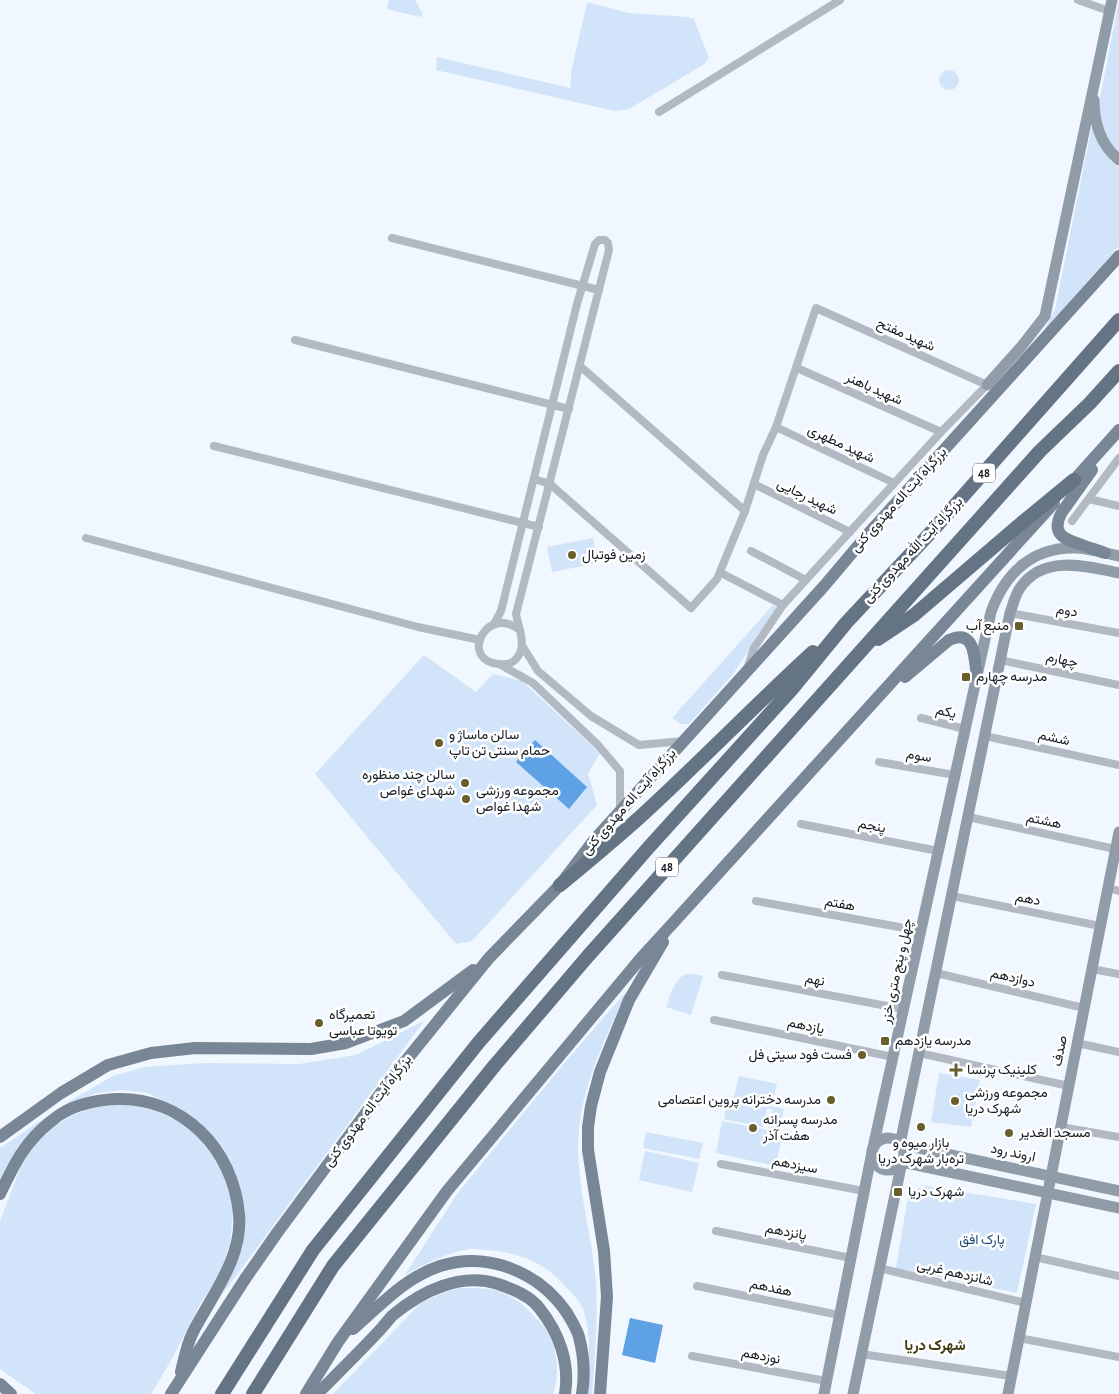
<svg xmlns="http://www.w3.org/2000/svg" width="1119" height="1394" viewBox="0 0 1119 1394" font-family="'Alegreya Sans',Vazirmatn,sans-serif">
<rect width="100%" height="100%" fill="#f0f7ff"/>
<g fill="#d1e4f9">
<polygon points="389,0 415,0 423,14 420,17 387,9"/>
<polygon points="1119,0 1119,154 1110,144 1101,126 1099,103"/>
<polygon points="587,2 628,13 688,17 694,19 709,58 703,65 629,109 614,111 436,70 437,57 570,88 572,68"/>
<circle cx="949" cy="80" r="10"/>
<path d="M1092,126C1099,146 1104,154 1119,168V246L1043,332L1055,309Z"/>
<polygon points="593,538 598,563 552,572 547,547"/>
<polygon points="773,605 779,609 757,635 748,652 733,674 689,724 681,724 672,718"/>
<polygon points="424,655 476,692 493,674 522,681 600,753 588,774 597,805 472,941 456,944 315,774"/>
<path d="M685,974H694L703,976L691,1015L666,1007C670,997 674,980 685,974Z"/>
<path d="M626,992C607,1036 584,1080 579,1129C574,1175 590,1226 595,1272C599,1313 595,1354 592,1394H586C588,1368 593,1331 582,1307C578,1299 571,1292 565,1286C544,1262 519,1253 488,1250C482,1250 475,1248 469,1249C446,1253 425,1264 405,1275L457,1194L566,1061Z"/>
<polygon points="424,1021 222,1295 240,1254 245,1233 245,1209 238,1183 170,1104 147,1093 124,1090 97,1093 66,1106 0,1184 0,1148 73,1099 113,1076 144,1067 206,1063 299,1064 356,1055"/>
<polygon points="939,1073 980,1080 971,1127 931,1122"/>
<polygon points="739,1076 777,1084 772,1106 784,1109 779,1132 782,1134 776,1166 716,1153 722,1121 768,1130 772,1109 767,1109 763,1127 724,1119 728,1100 733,1101"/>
<polygon points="116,1105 134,1106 151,1109 180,1122 196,1134 219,1164 230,1195 233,1214 230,1243 221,1272 209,1291 200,1304 173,1357 151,1394 36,1394 0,1369 0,1221 21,1166 34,1145 59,1123 71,1116 92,1108"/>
<polygon points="646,1132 703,1143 699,1159 643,1148"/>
<polygon points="645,1151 699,1163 692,1192 639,1180"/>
<polygon points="926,1186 1036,1204 1017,1293 896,1268 909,1191"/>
<path d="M460,1288C472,1288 484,1288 495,1290C509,1294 522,1303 531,1313C535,1318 541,1322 544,1327C557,1347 561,1372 553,1394H333L420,1304C433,1297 446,1291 460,1288Z"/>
</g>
<g fill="#5ea1e4">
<polygon points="535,740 587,787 569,809 516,762"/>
<polygon points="630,1318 663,1325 655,1363 622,1355"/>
</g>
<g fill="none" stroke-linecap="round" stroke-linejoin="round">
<g stroke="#b2b9c2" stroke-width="8">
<polyline points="1078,0 1109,11"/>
<polyline points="659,112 840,0"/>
<polyline points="392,238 599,290"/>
<polyline points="295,340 569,409"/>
<polyline points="580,366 745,511"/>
<polyline points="797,368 941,432"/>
<polyline points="776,427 894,483"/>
<polyline points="214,446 539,527"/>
<polyline points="534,479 550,484 691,608 717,579 745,511 763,455 776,427 816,308 987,385 941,432 783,605 754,648 747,669"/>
<polyline points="754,484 850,532"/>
<polyline points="1089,499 1119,506"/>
<polyline points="1072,521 1119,458"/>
<polyline points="86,538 418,627 480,640"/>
<polyline points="751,551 806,580"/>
<polyline points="725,575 783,605"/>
<polyline points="1010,613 1119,633"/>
<path d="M494,624L501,611L577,304L595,244L599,240H605L608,243L609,250L516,614C519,629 528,648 515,660C509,666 501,665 493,663C462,655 487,605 520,630"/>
<polyline points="523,647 538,671 591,716 639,745 683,741"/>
<polyline points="1000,660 1119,685"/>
<polyline points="501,665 533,683 598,745 620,771 620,811"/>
<polyline points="921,718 965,729"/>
<polyline points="985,736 1119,765"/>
<polyline points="879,762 955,775"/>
<polyline points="968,817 1115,849"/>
<polyline points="801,824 938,851"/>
<polyline points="1108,888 1119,891"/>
<polyline points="952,896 1100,926"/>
<polyline points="756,901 921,931"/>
<polyline points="1092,969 1119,974"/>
<polyline points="936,973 1084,1008"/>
<polyline points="722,975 903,1009"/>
<polyline points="714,1020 893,1057"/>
<polyline points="1077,1043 1119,1052"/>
<polyline points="919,1053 1069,1086"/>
<polyline points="1061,1127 1119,1137"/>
<polyline points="721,1164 864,1191"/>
<polyline points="716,1231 851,1258"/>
<polyline points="1035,1257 1119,1276"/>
<polyline points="879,1268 1026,1303"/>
<polyline points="697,1286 839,1315"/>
<polyline points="1019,1338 1119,1357"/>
<polyline points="861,1354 1011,1376"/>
<polyline points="692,1356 826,1381"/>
</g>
<g stroke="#909ca8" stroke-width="11">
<path d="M1094,100C1094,123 1101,145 1119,160"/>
<polyline points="987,385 1021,347 1045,316 1112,0"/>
<path d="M1119,573C1087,566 1043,554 1020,588C1015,595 1013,605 1010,613L900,1144L1119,1191"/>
<circle cx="888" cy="1154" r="16"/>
<path d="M824,1394L872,1152L991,612C1005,573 1033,546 1077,548C1091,549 1105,553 1119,556"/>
<polyline points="853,1394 902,1162 1119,1208"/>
<polyline points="1008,1394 1119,832"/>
</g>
<g stroke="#798695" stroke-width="12">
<path d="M1092,470L1062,512C1050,534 1064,539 1082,545C1090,548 1097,550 1105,553"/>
<polyline points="1067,488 1119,430"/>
<path d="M905,677L949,640C976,628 974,658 977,677"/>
<polyline points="0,1137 61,1093 108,1065 151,1053 195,1048 311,1049 346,1043 404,1021 473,970"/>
<path d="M0,1194C14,1165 24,1143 49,1123C53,1120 57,1116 61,1114C77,1104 98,1100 116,1099C183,1097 233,1149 239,1214C243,1258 212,1295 193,1332C187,1344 184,1359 181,1372"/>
<path d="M353,1329C381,1305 404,1278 440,1266C488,1251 539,1272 567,1313C571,1320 577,1329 579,1337C584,1356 585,1375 582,1394"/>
<polyline points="0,1384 11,1394"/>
<polyline points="171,1394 245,1279 277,1233 391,1079 489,958 560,885 595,839 825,585 868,534 1119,256"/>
<polyline points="306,1394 338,1342 447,1191 641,958 674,922 1054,503"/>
<path d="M316,1394C324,1388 331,1380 338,1373C351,1360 365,1346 378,1332C383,1327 388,1320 393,1315C422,1291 461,1272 498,1284C513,1289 531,1296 540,1309C559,1333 570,1363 565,1394"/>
<polyline points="600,1394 607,1297 604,1251 588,1150 588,1127 591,1106 600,1072 629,1000 663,942"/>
</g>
<g stroke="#647485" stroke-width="14">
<polyline points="878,639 914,615 1018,526 1074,480"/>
<path d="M560,885C587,863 613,841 639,818C698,764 754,706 813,652"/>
<polyline points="222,1394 313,1250 479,1042 649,847 792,689 846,623 933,530 1119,320"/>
<polyline points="253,1394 333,1266 495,1065 588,956 1040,451 1090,403 1119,371"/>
</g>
</g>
<g fill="#685f2c" stroke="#fff" stroke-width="2">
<circle cx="572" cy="555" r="5"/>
<rect x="1014" y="621" width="10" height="10" rx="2.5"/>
<rect x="961" y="672" width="10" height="10" rx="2.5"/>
<circle cx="439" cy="743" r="5"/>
<circle cx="465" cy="783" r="5"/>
<circle cx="466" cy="799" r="5"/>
<circle cx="319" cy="1023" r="5"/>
<rect x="880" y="1036" width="10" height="10" rx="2.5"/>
<circle cx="862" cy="1055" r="5"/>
<path d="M953.5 1062.5h5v5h5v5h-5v5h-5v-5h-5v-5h5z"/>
<circle cx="831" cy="1100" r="5"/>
<circle cx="955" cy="1101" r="5"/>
<circle cx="921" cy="1127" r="5"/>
<circle cx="753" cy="1128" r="5"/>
<circle cx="1009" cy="1133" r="5"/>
<rect x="893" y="1187" width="10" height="10" rx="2.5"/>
</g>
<g text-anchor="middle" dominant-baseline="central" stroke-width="5" stroke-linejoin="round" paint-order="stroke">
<g fill="#fff" stroke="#5c6064" stroke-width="1">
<rect x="973" y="463.5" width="22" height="19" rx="4"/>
<rect x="656" y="857.5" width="22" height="19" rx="4"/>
</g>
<g font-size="12" font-weight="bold" fill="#161c22">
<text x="984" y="473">48</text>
<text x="667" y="867">48</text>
</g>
<g font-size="14" fill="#161c22" stroke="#fff">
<text transform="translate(906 335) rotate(24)">شهید مفتح</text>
<text transform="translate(874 389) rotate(24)">شهید باهنر</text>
<text transform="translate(841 444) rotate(25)">شهید مطهری</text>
<text transform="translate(807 497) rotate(26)">شهید رجایی</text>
<text transform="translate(899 500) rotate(-48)">بزرگراه آیت اله مهدوی کنی</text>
<text transform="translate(913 550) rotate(-47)">بزرگراه آیت الله مهدوی کنی</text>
<text transform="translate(1067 611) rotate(10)">دوم</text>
<text transform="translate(1062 660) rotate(12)">چهارم</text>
<text transform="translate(946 712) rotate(14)">یکم</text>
<text transform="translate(1054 738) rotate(12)">ششم</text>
<text transform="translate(919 756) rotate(10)">سوم</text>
<text transform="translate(629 802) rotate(-49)">بزرگراه آیت اله مهدوی کنی</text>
<text transform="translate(1044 821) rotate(12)">هشتم</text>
<text transform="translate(872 826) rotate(11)">پنجم</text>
<text transform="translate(1028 899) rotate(11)">دهم</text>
<text transform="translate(840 904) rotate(10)">هفتم</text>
<text transform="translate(897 971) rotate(-78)">چهل و پنج متری خزر</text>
<text transform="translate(1013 978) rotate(13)">دوازدهم</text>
<text transform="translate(815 980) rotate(11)">نهم</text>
<text transform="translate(806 1026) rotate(12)">یازدهم</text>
<text transform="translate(1060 1051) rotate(-79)">صدف</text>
<text transform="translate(368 1111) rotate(-53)">بزرگراه آیت اله مهدوی کنی</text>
<text transform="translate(1013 1153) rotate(12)">اروند رود</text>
<text transform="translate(795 1165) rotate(11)">سیزدهم</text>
<text transform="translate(786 1232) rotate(11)">پانزدهم</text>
<text transform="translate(955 1273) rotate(13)">شانزدهم غربی</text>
<text transform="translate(771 1288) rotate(12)">هفدهم</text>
<text transform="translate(761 1356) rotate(11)">نوزدهم</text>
</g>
<g font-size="14" fill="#161c22" stroke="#fff" text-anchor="start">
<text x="582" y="555">زمین فوتبال</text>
<text x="1009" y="626" text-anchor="end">منبع آب</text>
<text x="976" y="677">مدرسه چهارم</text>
<text x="449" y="735">سالن ماساژ و<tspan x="449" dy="16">حمام سنتی تن تاپ</tspan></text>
<text x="455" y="775" text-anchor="end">سالن چند منظوره<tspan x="455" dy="16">شهدای غواص</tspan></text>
<text x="476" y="791">مجموعه ورزشی<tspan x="476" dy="16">شهدا غواص</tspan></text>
<text x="329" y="1015">تعمیرگاه<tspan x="329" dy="16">تویوتا عباسی</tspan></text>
<text x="895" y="1041">مدرسه یازدهم</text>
<text x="852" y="1055" text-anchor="end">فست فود سیتی فل</text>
<text x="967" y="1070">کلینیک پرنسا</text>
<text x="965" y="1093">مجموعه ورزشی<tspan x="965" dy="16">شهرک دریا</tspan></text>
<text x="821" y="1100" text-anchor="end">مدرسه دخترانه پروین اعتصامی</text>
<text x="763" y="1120">مدرسه پسرانه<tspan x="763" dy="16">هفت آذر</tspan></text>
<text x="1019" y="1133">مسجد الغدیر</text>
<text x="921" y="1143" text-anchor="middle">بازار میوه و<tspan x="921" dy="16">تره‌بار شهرک دریا</tspan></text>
<text x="908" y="1192">شهرک دریا</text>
</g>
<g font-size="14" fill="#1e4d79" stroke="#fff">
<text x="982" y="1240">پارک افق</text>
</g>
<g font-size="15" font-weight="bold" fill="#433c12" stroke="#fff">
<text x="935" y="1345">شهرک دریا</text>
</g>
</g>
</svg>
